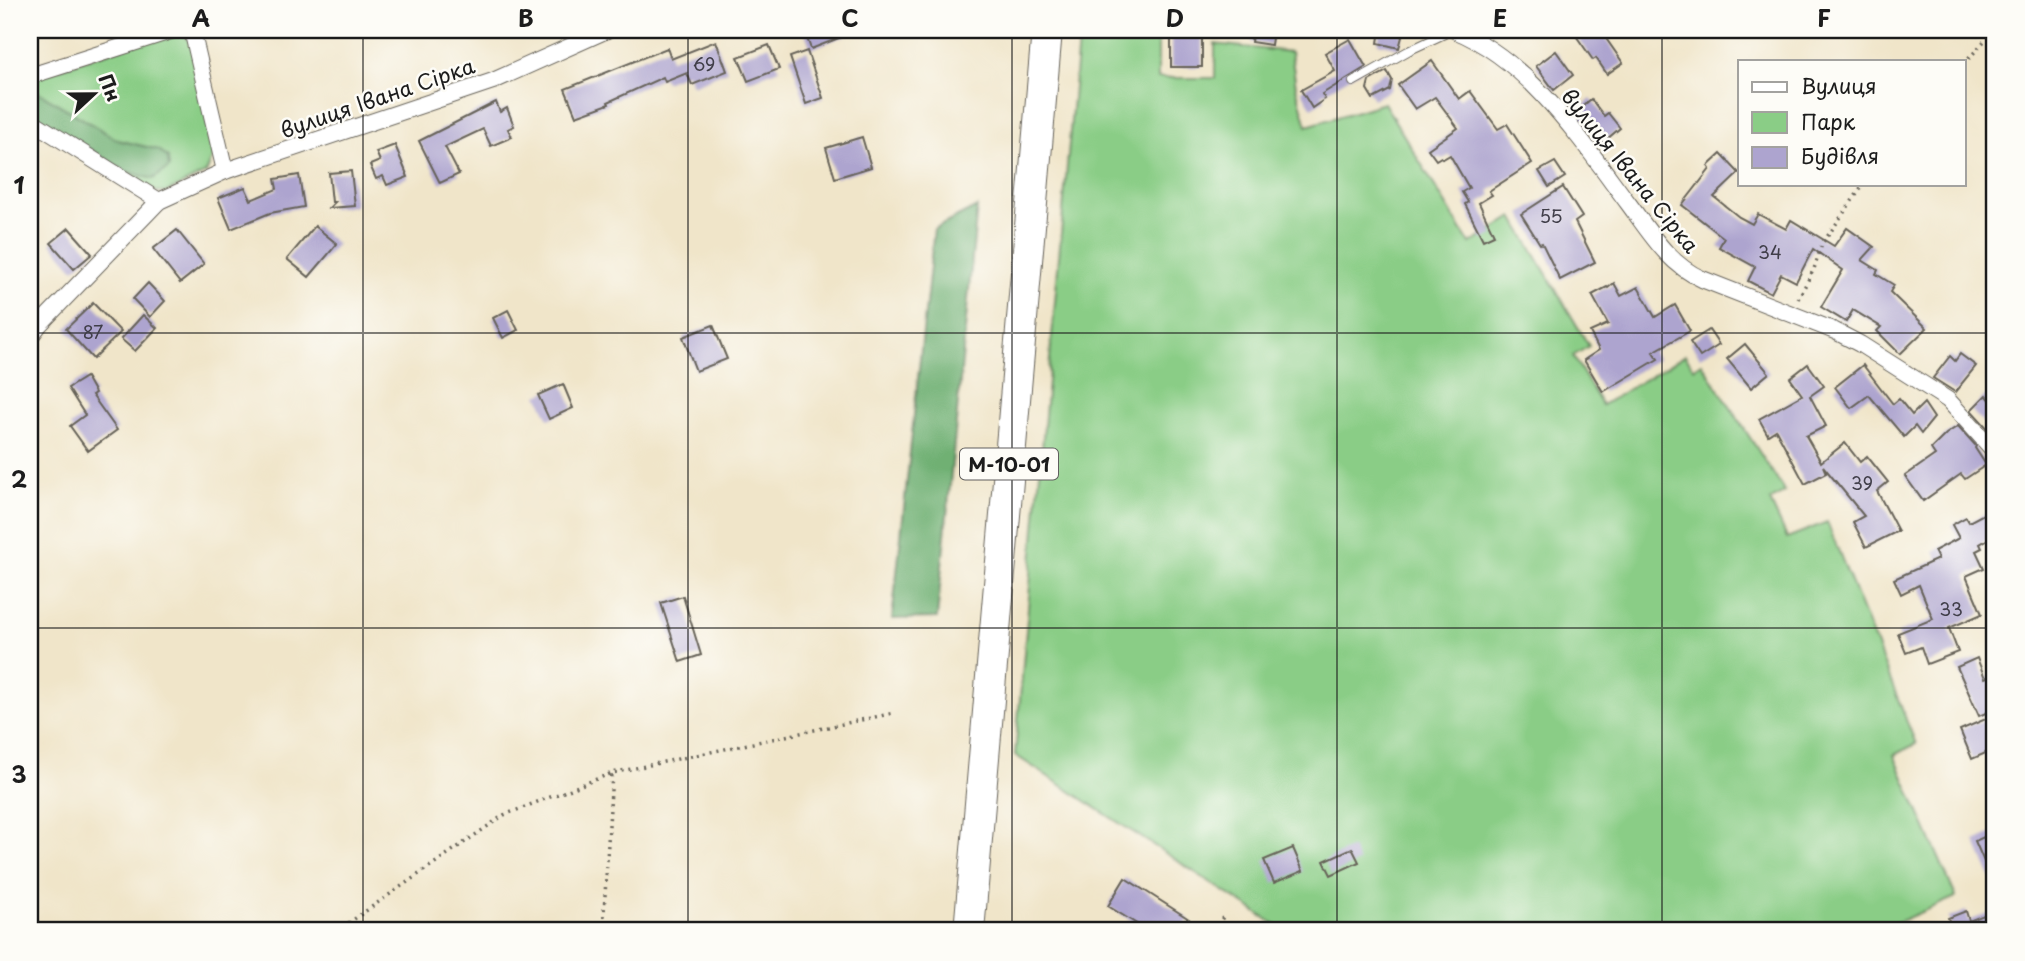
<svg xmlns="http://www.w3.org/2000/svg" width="2025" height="961" viewBox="0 0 2025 961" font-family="'Playpen Sans',sans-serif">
<rect width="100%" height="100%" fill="#fdfcf7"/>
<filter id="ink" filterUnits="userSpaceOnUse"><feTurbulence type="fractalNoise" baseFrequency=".0143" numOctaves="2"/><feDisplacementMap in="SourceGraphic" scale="14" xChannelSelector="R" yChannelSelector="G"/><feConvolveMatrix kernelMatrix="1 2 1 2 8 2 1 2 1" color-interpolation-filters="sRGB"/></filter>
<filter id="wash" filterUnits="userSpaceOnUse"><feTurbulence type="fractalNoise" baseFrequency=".00686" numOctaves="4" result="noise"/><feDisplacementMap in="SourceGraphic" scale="28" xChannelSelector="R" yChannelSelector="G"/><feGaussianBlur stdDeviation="1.57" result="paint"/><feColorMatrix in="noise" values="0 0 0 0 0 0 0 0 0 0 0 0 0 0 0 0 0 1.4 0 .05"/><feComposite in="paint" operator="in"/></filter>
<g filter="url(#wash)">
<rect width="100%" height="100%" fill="#f0e5c9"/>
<g fill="#8acd86" stroke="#537451" stroke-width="2">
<polygon points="1079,30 1158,30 1158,78 1215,78 1215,44 1291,52 1296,87 1307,126 1384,103 1470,244 1513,217 1589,346 1573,356 1602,405 1685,355 1694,368 1702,363 1785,492 1770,501 1787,538 1827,522 1916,744 1894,755 1956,897 1889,926 1890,931 1285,931 1015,755"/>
<polygon points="169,32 183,33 193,45 214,154 206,173 165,193 142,189 30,117 30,78"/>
</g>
<g fill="#6fb073" stroke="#466648" stroke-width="2">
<polygon points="30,90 35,90 118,140 159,150 168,158 169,168 153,179 125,171 30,112"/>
<polygon points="977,207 937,618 892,619 934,229"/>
</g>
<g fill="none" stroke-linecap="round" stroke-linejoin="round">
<g stroke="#44afc2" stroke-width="5">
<polyline points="1956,30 1976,37"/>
<polyline points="1988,47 1995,54"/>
</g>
</g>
<g id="blocks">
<g fill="#ada4cf">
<polygon points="804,30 857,30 857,31 811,49"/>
<polygon points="1253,30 1273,30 1271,45 1251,42"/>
<polygon points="1380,30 1403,33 1399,48 1378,43"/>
<polygon points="1572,30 1600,30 1623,63 1607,74 1596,58 1593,60"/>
<rect x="1171" y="36" width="31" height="31"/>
<polygon points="1350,39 1366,67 1322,94 1325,99 1312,108 1301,90 1335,71 1325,53"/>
<polygon points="716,41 727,71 692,85 687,73 665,82 663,77 608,102 609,104 576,116 565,89 667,48 671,59"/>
<polygon points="769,45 779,69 748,81 738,57"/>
<polygon points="807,51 823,98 806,104 790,57"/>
<polygon points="1556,51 1573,75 1554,90 1536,66"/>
<polygon points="1432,61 1459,99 1470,91 1498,129 1507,124 1532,163 1489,191 1492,195 1479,203 1494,235 1483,240 1465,204 1468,202 1462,192 1469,188 1450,155 1443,159 1441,157 1436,160 1428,149 1458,128 1435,97 1415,109 1398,85"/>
<polygon points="1387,71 1392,80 1390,90 1373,99 1367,89 1369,81"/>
<polygon points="1591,99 1604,116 1608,113 1620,128 1601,144 1575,113"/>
<polygon points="496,102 500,112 507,108 514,126 508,129 512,137 491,146 483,129 445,147 459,174 440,183 419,141"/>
<polygon points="862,137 871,167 835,178 826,148"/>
<polygon points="395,145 408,177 387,185 383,176 376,179 370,165 380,161 376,152"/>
<polygon points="1721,154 1739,173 1714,197 1739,217 1752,224 1758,214 1786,229 1791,220 1834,246 1847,228 1874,247 1862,260 1878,270 1876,274 1894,285 1890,292 1927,328 1900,354 1877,331 1881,327 1853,310 1846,322 1821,307 1843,270 1813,249 1796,282 1781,274 1771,293 1748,281 1755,267 1719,247 1724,238 1682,205 1710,169 1708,166"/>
<polygon points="1555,162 1565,177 1549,187 1539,171"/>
<polygon points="351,171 355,206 329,208 335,202 332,202 329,173"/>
<polygon points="299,175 304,207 270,213 231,229 218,198 245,187 251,200 277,189 275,179"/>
<polygon points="1563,187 1582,217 1575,222 1595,262 1560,280 1542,243 1540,244 1521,214"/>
<polygon points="315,226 337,244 309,277 287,259"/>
<polygon points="69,228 92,254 74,269 51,243"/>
<polygon points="177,230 204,264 180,283 153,249"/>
<polygon points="148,283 165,301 150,317 133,299"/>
<polygon points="1614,283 1621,296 1638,287 1655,317 1675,305 1690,331 1653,352 1658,359 1603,392 1584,360 1599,350 1590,332 1608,324 1592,295 1607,287 1608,288"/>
<polygon points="93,303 121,332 93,359 66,329"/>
<polygon points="508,310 518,330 503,338 493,318"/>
<polygon points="143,315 157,328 135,351 121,339"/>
<polygon points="713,325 727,359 696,371 683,337"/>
<polygon points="1709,330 1719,345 1700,357 1690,342"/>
<polygon points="1745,344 1769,373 1751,388 1727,359"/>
<polygon points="1960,354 1976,366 1955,392 1933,378 1950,356 1955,361"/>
<polygon points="1808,364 1824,386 1810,396 1826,426 1806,436 1821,462 1845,443 1860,462 1867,456 1888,482 1877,491 1898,531 1866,547 1853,522 1864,516 1823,466 1826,473 1805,484 1776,430 1768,435 1759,419 1802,395 1790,378"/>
<polygon points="1863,365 1893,404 1899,399 1912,415 1924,403 1934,418 1921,434 1915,426 1904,437 1869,395 1851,408 1835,387"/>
<polygon points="86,377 95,393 92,395 117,430 88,451 70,426 85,415 68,388"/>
<polygon points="563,384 573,408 549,419 538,395"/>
<polygon points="1986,395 1995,405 1995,428 1991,432 1971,410"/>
<polygon points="1958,426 1976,446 1975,448 1986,465 1965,479 1961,474 1923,501 1905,476 1935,455 1931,449 1946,434"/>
<polygon points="1995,508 1995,535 1980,544 1982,548 1976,551 1984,568 1966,576 1982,614 1949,628 1958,652 1927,664 1921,647 1906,653 1898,633 1933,619 1919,585 1901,594 1894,579 1938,559 1934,551 1959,538 1952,525 1966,517 1969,522"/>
<polygon points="683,596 701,655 680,662 661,603"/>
<polygon points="1977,658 1985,678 1995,674 1995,709 1979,716 1957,667"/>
<polygon points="1995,715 1995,749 1972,759 1960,730"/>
<polygon points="1995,832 1995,887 1975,841"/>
<polygon points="1293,848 1303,871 1274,883 1264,860"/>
<polygon points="1352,848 1359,862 1331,875 1324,861"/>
<polygon points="1125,878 1189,919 1181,931 1148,931 1108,906"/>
<polygon points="1966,911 1969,921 1989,913 1995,931 1945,931 1952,928 1948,918"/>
</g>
</g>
</g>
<g filter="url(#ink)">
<use href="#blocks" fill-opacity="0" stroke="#666259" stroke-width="2"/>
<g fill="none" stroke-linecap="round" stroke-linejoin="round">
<defs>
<polyline id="lane" points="1353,82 1408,51 1453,30"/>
<g id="street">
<polyline points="192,30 225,171"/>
<path d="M1454,30C1529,60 1581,140 1628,203C1649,231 1668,264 1702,279L1835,331L1860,344L1948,400L1995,452"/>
<polyline points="30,76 174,30"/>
<polyline points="30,120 159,201"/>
<polyline points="30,337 39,325 159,201 225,171 493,81 607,30"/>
</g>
<polyline id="highway" points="969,931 1047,30"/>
</defs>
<use href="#lane" stroke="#666259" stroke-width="10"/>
<use href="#street" stroke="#666259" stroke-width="18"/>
<use href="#highway" stroke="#666259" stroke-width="32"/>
<g stroke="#666259" stroke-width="3.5" stroke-dasharray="2 5" stroke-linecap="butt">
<polyline points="1964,64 1994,30"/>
<polyline points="1798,299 1814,269 1822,244 1864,184"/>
<polyline points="337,931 504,815 612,773 894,713"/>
<polyline points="603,931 612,773"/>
<polyline points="1214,931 1223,917"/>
</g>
<use href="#lane" stroke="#fff" stroke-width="8"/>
<use href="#street" stroke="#fff" stroke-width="16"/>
<use href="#highway" stroke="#fff" stroke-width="30"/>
</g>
</g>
<path fill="none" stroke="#1c1c1c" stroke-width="2" stroke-opacity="0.55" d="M363,30V931M688,30V931M1012,30V931M1337,30V931M1662,30V931M30,333H1995M30,628H1995"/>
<g text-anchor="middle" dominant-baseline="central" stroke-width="5" stroke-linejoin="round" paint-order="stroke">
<g font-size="18" fill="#403e49">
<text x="704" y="63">69</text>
<text x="1551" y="215">55</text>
<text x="1770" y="251">34</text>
<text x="93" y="331">87</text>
<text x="1862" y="482">39</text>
<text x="1951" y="608">33</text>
</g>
<rect fill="#fdfcf7" stroke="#605f5e" stroke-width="2" x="960" y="448.5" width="98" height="31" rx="5"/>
<g font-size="19" font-weight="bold" fill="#1c1c1c">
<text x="1009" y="464">М-10-01</text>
</g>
<g font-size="21" fill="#1c1c1c" stroke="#fdfcf7">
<text transform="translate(377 97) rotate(-19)">вулиця Івана Сірка</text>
<text transform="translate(1631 170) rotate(51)">вулиця Івана Сірка</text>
</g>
</g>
<rect width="2025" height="961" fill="none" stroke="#fdfcf7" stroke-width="77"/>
<rect x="1738" y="60" width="228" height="126" fill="#fdfcf7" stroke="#a3a29f" stroke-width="2"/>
<rect x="1752" y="82" width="35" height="10" fill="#ffffff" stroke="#a3a29f" stroke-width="2"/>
<text x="1801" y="94" font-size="21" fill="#1c1c1c">Вулиця</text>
<rect x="1752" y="112" width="35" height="21" fill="#8acd86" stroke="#a3a29f" stroke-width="2"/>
<text x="1801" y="130" font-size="21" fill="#1c1c1c">Парк</text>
<rect x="1752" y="147" width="35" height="21" fill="#ada4cf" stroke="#a3a29f" stroke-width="2"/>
<text x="1801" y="164" font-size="21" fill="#1c1c1c">Будівля</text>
<g transform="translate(94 94) rotate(68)" stroke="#fdfcf7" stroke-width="5" paint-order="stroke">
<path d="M0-5L12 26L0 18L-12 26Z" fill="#1c1c1c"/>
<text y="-10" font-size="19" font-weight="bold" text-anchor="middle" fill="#1c1c1c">Пн</text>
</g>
<rect x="38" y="38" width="1948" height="884" fill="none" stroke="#1c1c1c" stroke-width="2.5"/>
<g font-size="23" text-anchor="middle" font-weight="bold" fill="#1c1c1c">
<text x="201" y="27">A</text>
<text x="526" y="27">B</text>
<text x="850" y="27">C</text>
<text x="1175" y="27">D</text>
<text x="1500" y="27">E</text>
<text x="1824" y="27">F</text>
<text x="19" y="194">1</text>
<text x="19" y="488">2</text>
<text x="19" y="783">3</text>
</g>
</svg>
